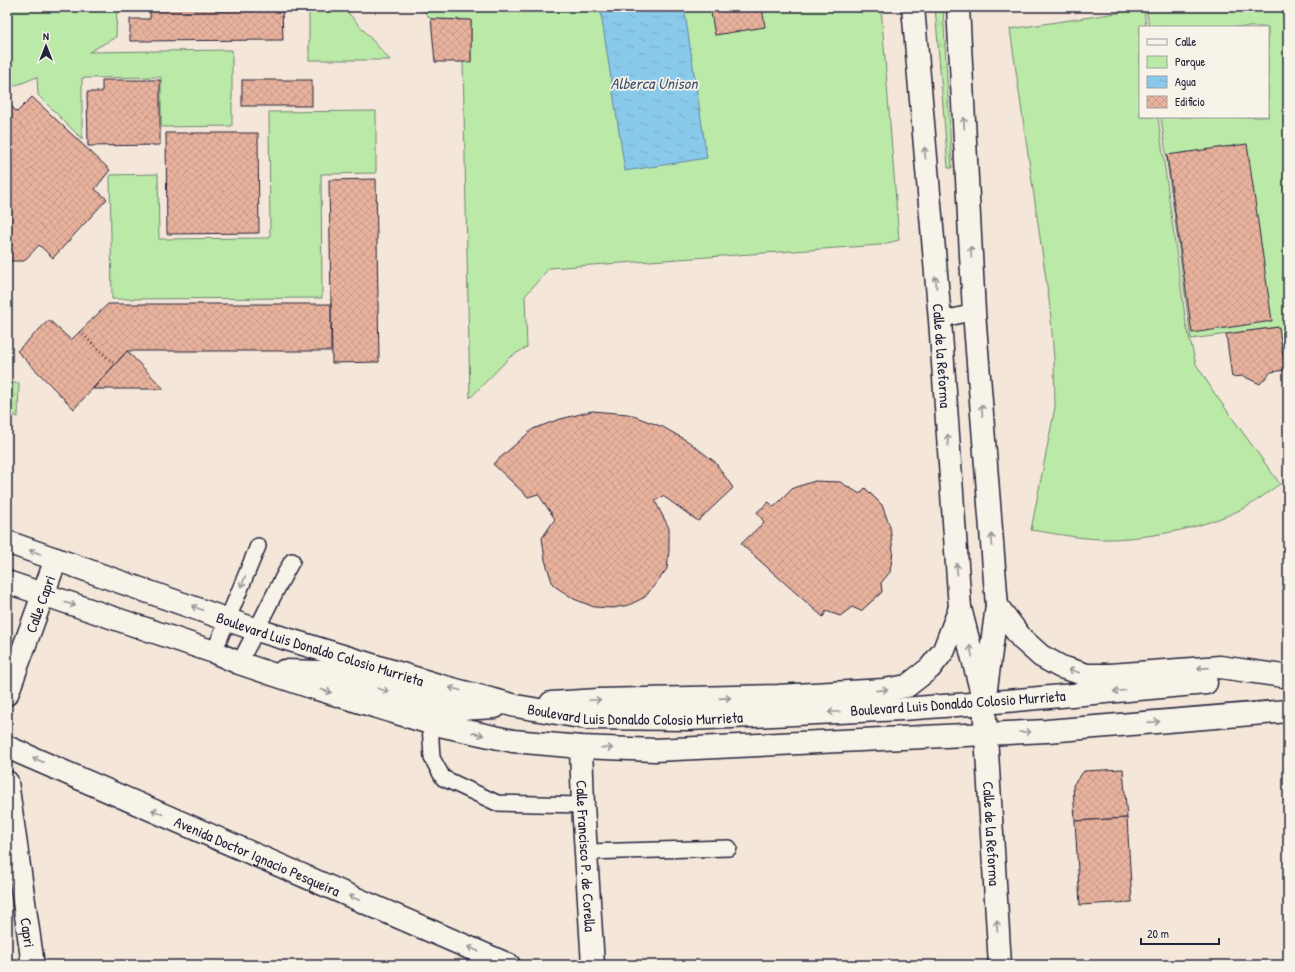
<svg xmlns="http://www.w3.org/2000/svg" width="1295" height="972" viewBox="0 0 1295 972" font-family="'Patrick Hand',sans-serif">
<defs>
<pattern id="grass-tufts" width="24" height="20" patternUnits="userSpaceOnUse"><rect width="24" height="20" fill="#bbe9a7"/><path d="M3 7l-1-3M5 7V3M7 7l1-3M15 17l-1-3M17 17v-4M19 17l1-3" fill="none" stroke="#a0c891"/></pattern>
<pattern id="garden-furrows" width="10" height="10" patternUnits="userSpaceOnUse"><rect width="10" height="10" fill="#bbe9a7"/><path d="M-1 1l2-2M0 10L10 0M9 11l2-2" fill="none" stroke="#a0c891"/></pattern>
<pattern id="water-ripples" width="26" height="14" patternUnits="userSpaceOnUse"><rect width="26" height="14" fill="#89c9ea"/><path d="M2 4q2-2 4 0t4 0M15 11q2-2 4 0t4 0" fill="none" stroke="#76acca"/></pattern>
<pattern id="building-cross-hatch" width="8" height="8" patternUnits="userSpaceOnUse"><rect width="8" height="8" fill="#e8b29d"/><path d="M0 0l8 8M0 8l8-8" fill="none" stroke="#c79988"/></pattern>
</defs>
<rect width="100%" height="100%" fill="#f4e6d9"/>
<filter id="ink" filterUnits="userSpaceOnUse"><feTurbulence type="fractalNoise" baseFrequency=".025" numOctaves="2"/><feDisplacementMap in="SourceGraphic" scale="8" xChannelSelector="R" yChannelSelector="G"/><feConvolveMatrix kernelMatrix="1 2 1 2 8 2 1 2 1" color-interpolation-filters="sRGB"/></filter>
<g filter="url(#ink)">
<polygon fill="url(#grass-tufts)" stroke="#6e8671" points="935,7 943,7 952,168 948,168"/>
<g fill="#bbe9a7" stroke="#6e8671">
<polygon points="7,7 117,7 116,37 89,52 232,50 232,126 161,127 161,77 82,78 82,139 38,95 37,77 7,89"/>
<polygon points="309,7 343,7 390,60 309,60"/>
<polygon points="420,7 881,7 899,240 880,245 549,268 525,296 527,347 510,357 470,398 463,62 471,61 471,20 431,19"/>
<polygon points="1146,7 1288,7 1288,378 1285,370 1278,327 1191,339 1161,117 1268,117 1268,27 1149,27"/>
<path d="M1144,9L1146,27H1140V117H1158L1186,324L1196,364L1215,394L1280,484C1268,492 1255,503 1242,509C1203,528 1156,537 1113,539C1086,540 1058,534 1031,530L1055,407L1054,360L1050,307L1010,29Z"/>
<polygon points="376,111 376,173 321,174 322,298 112,299 110,175 158,174 159,239 270,238 269,112"/>
</g>
<polygon fill="url(#garden-furrows)" stroke="#6e8671" points="7,383 19,383 18,417 7,413"/>
<polygon fill="url(#water-ripples)" stroke="#6086a4" points="600,7 684,7 707,158 625,171"/>
<g fill="url(#building-cross-hatch)" stroke="#22223b">
<polygon points="150,7 282,7 283,40 130,41 130,19 150,19"/>
<polygon points="710,7 762,7 765,27 715,35"/>
<polygon points="431,19 471,20 471,62 435,62"/>
<polygon points="102,80 160,80 160,145 88,146 87,92 102,92"/>
<rect x="242" y="80" width="70" height="26"/>
<polygon points="32,97 110,170 95,189 107,199 53,258 39,245 24,261 7,261 7,102 17,112"/>
<polygon points="166,133 258,133 259,233 167,234"/>
<polygon points="1247,144 1272,321 1192,333 1167,155"/>
<polygon points="376,179 379,362 332,363 329,180"/>
<polygon points="108,304 331,304 331,351 127,351 74,409 17,351 49,320 71,340"/>
<polygon points="1279,327 1285,370 1271,372 1260,384 1243,376 1232,377 1226,334"/>
<polygon points="127,351 164,389 93,389"/>
<polygon points="592,411 628,414 663,427 689,442 715,462 733,488 698,521 663,496 655,501 669,528 669,550 667,569 645,597 629,605 613,608 594,607 574,599 553,585 545,560 542,538 555,519 538,494 528,497 493,464 533,429 557,420"/>
<polygon points="815,481 840,482 860,494 865,488 882,505 890,527 893,551 890,572 881,583 882,592 861,611 852,607 840,616 826,611 823,617 741,544 764,522 757,512 769,502 774,507 793,488"/>
<polygon points="1123,769 1127,818 1075,821 1073,785 1084,771"/>
<polygon points="1127,818 1132,902 1080,905 1075,821"/>
</g>
<g fill="none" stroke-linecap="round" stroke-linejoin="round">
<defs>
<g id="service">
<polyline points="940,320 974,312"/>
<polyline points="214,652 258,546"/>
<path d="M239,663C258,629 273,594 292,561"/>
<polyline points="430,723 432,758 443,778 497,803 583,805"/>
<polyline points="586,852 729,848"/>
</g>
<g id="minor">
<path id="s1" d="M7,694L56,559"/>
<path id="s2" d="M7,747L509,965"/>
<path id="s3" d="M581,747L583,805L593,965"/>
<path id="s4" d="M7,782L33,965"/>
</g>
<g id="secondary">
<path id="s5" d="M913,7L940,320L960,608L982,694"/>
<path id="s6" d="M958,7L974,312L997,606L984,703L1000,965"/>
<polyline points="997,606 1022,639 1041,656 1061,667 1087,675 1110,675 1220,667 1283,676"/>
<polyline points="984,703 1206,683"/>
<polyline points="986,734 1047,731 1288,711"/>
</g>
<g id="primary">
<path id="s7" d="M7,542L257,630L441,686L516,706L586,718L688,719L902,709L984,703"/>
<polyline points="7,582 214,652 239,663 311,687 430,723 513,741 581,747 655,750 986,734"/>
<polyline points="284,671 322,672 426,703 460,709 495,707"/>
<polyline points="551,703 598,700 778,696 884,690 907,686 930,668 944,650 960,608"/>
</g>
</defs>
<use href="#service" stroke="#22223b" stroke-width="18"/>
<use href="#minor" stroke="#22223b" stroke-width="25"/>
<use href="#secondary" stroke="#22223b" stroke-width="25"/>
<use href="#primary" stroke="#22223b" stroke-width="25"/>
<polyline stroke="#22223b" stroke-width="2.5" stroke-dasharray="1 3" stroke-linecap="butt" points="80,332 115,365"/>
<use href="#service" stroke="#f7f3e8" stroke-width="15"/>
<use href="#minor" stroke="#f7f3e8" stroke-width="22"/>
<use href="#secondary" stroke="#f7f3e8" stroke-width="22"/>
<use href="#primary" stroke="#f7f3e8" stroke-width="22"/>
</g>
<defs><path id="oneway-shaft" d="M-6 0H5M1.5-3L5.5 0L1.5 3" fill="none" stroke-width="1.6" stroke-linecap="round" stroke-linejoin="round"/></defs>
<g stroke="#97959a">
<use href="#oneway-shaft" transform="translate(964 123) rotate(-93)"/>
<use href="#oneway-shaft" transform="translate(925 153) rotate(-95)"/>
<use href="#oneway-shaft" transform="translate(971 252) rotate(-93)"/>
<use href="#oneway-shaft" transform="translate(936 282) rotate(-95)"/>
<use href="#oneway-shaft" transform="translate(982 410) rotate(-94)"/>
<use href="#oneway-shaft" transform="translate(948 440) rotate(-94)"/>
<use href="#oneway-shaft" transform="translate(992 540) rotate(-94)"/>
<use href="#oneway-shaft" transform="translate(35 552) rotate(-161)"/>
<use href="#oneway-shaft" transform="translate(957 569) rotate(-94)"/>
<use href="#oneway-shaft" transform="translate(243 582) rotate(111)"/>
<use href="#oneway-shaft" transform="translate(70 604) rotate(18)"/>
<use href="#oneway-shaft" transform="translate(197 608) rotate(-160)"/>
<use href="#oneway-shaft" transform="translate(971 651) rotate(-104)"/>
<use href="#oneway-shaft" transform="translate(1203 668) rotate(176)"/>
<use href="#oneway-shaft" transform="translate(1074 671) rotate(-163)"/>
<use href="#oneway-shaft" transform="translate(455 689) rotate(-165)"/>
<use href="#oneway-shaft" transform="translate(383 690) rotate(17)"/>
<use href="#oneway-shaft" transform="translate(882 690) rotate(-6)"/>
<use href="#oneway-shaft" transform="translate(326 691) rotate(17)"/>
<use href="#oneway-shaft" transform="translate(1119 691) rotate(175)"/>
<use href="#oneway-shaft" transform="translate(725 698) rotate(-2)"/>
<use href="#oneway-shaft" transform="translate(595 700) rotate(-3)"/>
<use href="#oneway-shaft" transform="translate(834 712) rotate(177)"/>
<use href="#oneway-shaft" transform="translate(1154 722) rotate(-5)"/>
<use href="#oneway-shaft" transform="translate(1025 732) rotate(-3)"/>
<use href="#oneway-shaft" transform="translate(478 734) rotate(13)"/>
<use href="#oneway-shaft" transform="translate(607 748) rotate(3)"/>
<use href="#oneway-shaft" transform="translate(38 760) rotate(-157)"/>
<use href="#oneway-shaft" transform="translate(157 812) rotate(-157)"/>
<use href="#oneway-shaft" transform="translate(354 898) rotate(-157)"/>
<use href="#oneway-shaft" transform="translate(997 926) rotate(-94)"/>
<use href="#oneway-shaft" transform="translate(473 949) rotate(-157)"/>
</g>
</g>
<g text-anchor="middle" dominant-baseline="central" stroke-width="3.5" stroke-linejoin="round" paint-order="stroke">
<g font-size="15" fill="#22223b" stroke="#f7f3e8">
<text stroke="none"><textPath href="#s5" startOffset="350">Calle de la Reforma</textPath></text>
<text stroke="none"><textPath href="#s1" startOffset="96">Calle Capri</textPath></text>
<text stroke="none"><textPath href="#s7" startOffset="331">Boulevard Luis Donaldo Colosio Murrieta</textPath></text>
<text transform="translate(958 703) rotate(-4)">Boulevard Luis Donaldo Colosio Murrieta</text>
<text stroke="none"><textPath href="#s7" startOffset="655">Boulevard Luis Donaldo Colosio Murrieta</textPath></text>
<text stroke="none"><textPath href="#s6" startOffset="829">Calle de la Reforma</textPath></text>
<text stroke="none"><textPath href="#s2" startOffset="273">Avenida Doctor Ignacio Pesqueira</textPath></text>
<text stroke="none"><textPath href="#s3" startOffset="109">Calle Francisco P. de Corella</textPath></text>
<text stroke="none"><textPath href="#s4" startOffset="152">Capri</textPath></text>
</g>
<g font-size="16" font-style="italic" fill="#415470" stroke="#f7f3e8">
<text x="654" y="83">Alberca Unison</text>
</g>
</g>
<rect width="1295" height="972" fill="none" stroke="#f7f3e8" stroke-width="24"/>
<rect x="12" y="12" width="1271" height="948" fill="none" stroke="#22223b" stroke-width="1.5" filter="url(#ink)"/>
<rect x="1139" y="26" width="130" height="92" fill="#f7f3e8" stroke="#a29fa3"/>
<rect x="1147" y="39" width="20" height="6" fill="#f7f3e8" stroke="#a29fa3"/>
<text x="1175" y="46" font-size="12" fill="#22223b">Calle</text>
<rect x="1147" y="56" width="20" height="12" fill="#bbe9a7" stroke="#a29fa3"/>
<text x="1175" y="66" font-size="12" fill="#22223b">Parque</text>
<rect x="1147" y="76" width="20" height="12" fill="url(#water-ripples)" stroke="#a29fa3"/>
<text x="1175" y="86" font-size="12" fill="#22223b">Agua</text>
<rect x="1147" y="96" width="20" height="12" fill="url(#building-cross-hatch)" stroke="#a29fa3"/>
<text x="1175" y="106" font-size="12" fill="#22223b">Edificio</text>
<g transform="translate(46 46)" stroke="#f7f3e8" stroke-width="3" paint-order="stroke">
<path d="M0-3L7 15L0 10L-7 15Z" fill="#22223b"/>
<text y="-6" font-size="11" font-weight="bold" text-anchor="middle" fill="#22223b">N</text>
</g>
<path d="M1141 938v6h78v-6" fill="none" stroke="#22223b" stroke-width="2"/>
<text x="1147" y="938" font-size="12" fill="#22223b" stroke="#f7f3e8" stroke-width="3" paint-order="stroke">20 m</text>
</svg>
